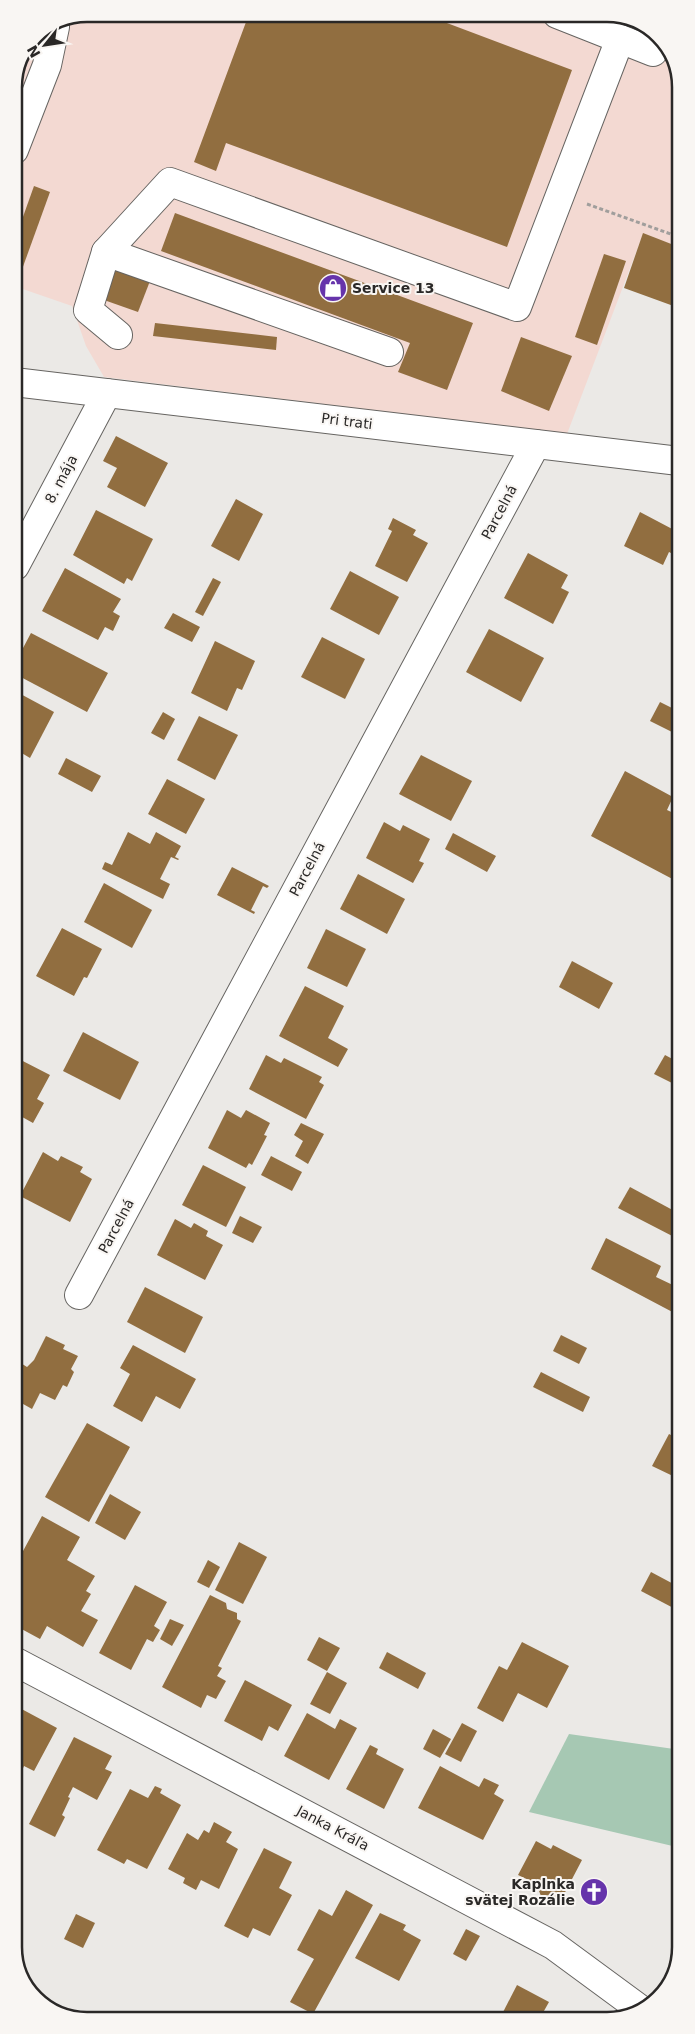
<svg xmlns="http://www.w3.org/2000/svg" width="695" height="2034" viewBox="0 0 695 2034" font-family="'DejaVu Sans',sans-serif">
<rect width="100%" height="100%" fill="#ebe9e6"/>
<polygon fill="#f3d9d2" points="88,14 613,14 656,32 679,68 679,247 643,234 567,434 104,377 86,346 72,306 14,286 14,83 36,35"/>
<polygon fill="#a6c8b3" points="569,1734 681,1750 681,1848 529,1812"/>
<g fill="#916e40">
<polygon points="249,14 423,14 572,70 507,247 226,143 216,171 194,162"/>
<polygon points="34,186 50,192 16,286 14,285 14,242"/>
<polygon points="175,213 473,323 447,390 398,372 410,343 161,251"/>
<polygon points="643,233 679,247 679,308 624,288"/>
<polygon points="604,254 626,261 597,345 575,337"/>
<polygon points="116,269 150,281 138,312 104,300"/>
<polygon points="155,323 277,337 276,350 153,336"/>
<polygon points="521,337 572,356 549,411 501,391"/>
<polygon points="116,436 168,463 145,507 107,487 117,468 103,461"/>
<polygon points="236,499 263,514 239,561 211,546"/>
<polygon points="96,510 153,539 132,581 127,578 124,584 73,555"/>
<polygon points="640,512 676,531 679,524 679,557 669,552 663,565 624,546"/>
<polygon points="393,518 416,530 413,535 428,543 407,582 375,566 392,531 388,529"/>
<polygon points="528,553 568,575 561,588 569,592 553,624 504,598"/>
<polygon points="65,568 121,599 113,612 120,616 113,631 105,627 98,640 42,611"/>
<polygon points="350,571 399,597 379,635 330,609"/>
<polygon points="213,578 221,582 203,616 195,612"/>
<polygon points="173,613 200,627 192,642 164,628"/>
<polygon points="489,629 544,658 521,702 466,672"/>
<polygon points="31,633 108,673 87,712 15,674 15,663"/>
<polygon points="322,637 365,659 345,699 301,677"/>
<polygon points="215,641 255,661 242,690 237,688 227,711 191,693"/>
<polygon points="15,691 54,712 30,758 15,749"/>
<polygon points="660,702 680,712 680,736 650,721"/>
<polygon points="163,712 175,719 164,740 151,733"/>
<polygon points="199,716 238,735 215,780 177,760"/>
<polygon points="421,755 472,781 451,821 399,794"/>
<polygon points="66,758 101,776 92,792 58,774"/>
<polygon points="625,771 673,797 667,810 680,816 680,883 591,836"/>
<polygon points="167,779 205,799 186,834 148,814"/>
<polygon points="384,822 400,831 403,825 430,839 419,861 424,863 413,883 366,858"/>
<polygon points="128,832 150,844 156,832 181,846 175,857 179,859 178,860 171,857 160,879 170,884 163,899 102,869 105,862 112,865"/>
<polygon points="453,833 496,856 487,872 445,849"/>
<polygon points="232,867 269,886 267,888 263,886 251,910 255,912 254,914 217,895"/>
<polygon points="358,874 405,899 387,934 340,909"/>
<polygon points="104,883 152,910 132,948 84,922"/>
<polygon points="62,928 102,949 87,978 84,977 74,996 36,976"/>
<polygon points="326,929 366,949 347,987 307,968"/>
<polygon points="572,961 613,983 599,1009 559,987"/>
<polygon points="305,986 344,1006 328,1038 348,1049 338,1067 279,1036"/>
<polygon points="83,1032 139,1062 120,1100 63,1071"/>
<polygon points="266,1055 281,1063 284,1058 322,1077 319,1082 324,1085 306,1119 249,1089"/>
<polygon points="665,1055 680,1063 680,1087 654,1074"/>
<polygon points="15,1057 50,1075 37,1099 44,1103 33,1123 15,1113"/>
<polygon points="227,1110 241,1118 246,1110 270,1123 264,1135 267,1136 252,1165 249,1163 246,1168 208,1148"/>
<polygon points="301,1123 324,1134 308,1164 295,1156 303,1141 294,1135"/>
<polygon points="43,1152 58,1161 61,1156 83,1167 80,1172 92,1179 70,1222 20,1196"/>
<polygon points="271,1156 302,1172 292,1191 261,1175"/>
<polygon points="203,1165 246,1187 226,1227 182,1205"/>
<polygon points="630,1187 680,1214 680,1240 618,1208"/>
<polygon points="240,1216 262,1227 253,1243 232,1233"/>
<polygon points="175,1219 191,1228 194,1223 208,1231 206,1236 223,1245 205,1280 157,1255"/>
<polygon points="606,1238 661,1266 656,1277 677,1287 680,1282 680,1316 591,1269"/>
<polygon points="145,1287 203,1317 185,1353 127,1322"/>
<polygon points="561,1335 587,1348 579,1364 553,1351"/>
<polygon points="46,1336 65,1345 63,1349 78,1356 71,1369 74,1372 67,1387 63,1385 55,1400 40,1393 32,1409 16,1400 16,1360 27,1367 34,1360"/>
<polygon points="133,1345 196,1379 180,1409 156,1396 142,1422 113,1406 130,1374 120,1368"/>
<polygon points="541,1372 590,1397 583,1412 533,1387"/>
<polygon points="87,1423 130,1447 89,1522 45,1497"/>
<polygon points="669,1434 681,1440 681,1452 676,1461 681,1463 681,1466 675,1477 652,1466"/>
<polygon points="110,1494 141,1512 125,1540 95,1523"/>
<polygon points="42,1516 80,1537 67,1560 95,1576 86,1591 91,1594 81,1611 98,1620 83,1647 47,1626 40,1639 16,1626 16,1564"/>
<polygon points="239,1542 267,1557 243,1604 215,1590"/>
<polygon points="208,1560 220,1567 209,1588 197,1582"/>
<polygon points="651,1572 681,1588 681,1612 641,1591"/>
<polygon points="135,1585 167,1602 154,1626 160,1630 153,1642 147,1639 131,1670 99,1653"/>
<polygon points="210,1595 226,1603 227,1609 237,1613 237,1619 241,1621 218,1666 222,1668 217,1676 226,1681 216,1699 207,1695 201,1708 162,1687"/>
<polygon points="170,1619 184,1625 172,1646 160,1639"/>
<polygon points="319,1637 340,1648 327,1671 307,1660"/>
<polygon points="522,1642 569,1666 547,1708 518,1693 503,1722 477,1708 499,1666 507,1670"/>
<polygon points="387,1652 426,1673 418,1689 379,1668"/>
<polygon points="327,1672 347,1683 330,1714 310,1704"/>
<polygon points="245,1680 292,1705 278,1731 269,1726 262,1741 224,1721"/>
<polygon points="16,1706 57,1728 34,1771 24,1766 20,1775 16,1774"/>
<polygon points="307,1713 335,1729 340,1719 357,1728 329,1780 284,1756"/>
<polygon points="462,1723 477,1731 461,1762 445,1754"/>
<polygon points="433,1729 451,1739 440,1758 423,1749"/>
<polygon points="678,1730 681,1730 681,1748 676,1748"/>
<polygon points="74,1737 112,1756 105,1769 112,1772 97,1800 73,1787 68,1797 70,1798 62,1815 65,1817 55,1837 29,1824"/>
<polygon points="370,1745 378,1749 376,1754 404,1769 384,1809 346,1789"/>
<polygon points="440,1766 479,1787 484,1778 499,1785 494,1794 504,1800 483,1840 418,1808"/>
<polygon points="155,1786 162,1789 160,1793 181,1805 147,1869 127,1859 124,1864 97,1850 130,1789 148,1798"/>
<polygon points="214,1822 232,1832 226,1842 238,1849 219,1889 201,1880 196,1890 183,1883 185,1878 168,1869 187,1833 198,1840 204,1830 209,1833"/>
<polygon points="536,1841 551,1849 553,1845 582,1860 560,1902 551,1897 546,1899 541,1896 539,1891 531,1887 533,1882 518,1875"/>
<polygon points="264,1848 292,1862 279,1888 292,1895 270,1936 253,1928 248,1938 224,1926"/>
<polygon points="591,1881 605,1888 598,1903 584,1897"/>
<polygon points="346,1890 373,1905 313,2014 290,2002 314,1959 297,1950 319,1909 332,1916"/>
<polygon points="680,1906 681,1947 670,1981 666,1981"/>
<polygon points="380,1913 406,1925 403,1930 421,1940 399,1981 355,1958"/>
<polygon points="76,1914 95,1923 83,1948 64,1939"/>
<polygon points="466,1929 480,1936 466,1961 453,1954"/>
<polygon points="517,1985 549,2002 540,2018 500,2018"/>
</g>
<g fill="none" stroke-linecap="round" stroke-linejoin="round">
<defs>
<g id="minor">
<polyline points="557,14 653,52 658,36"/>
<polyline points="14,150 47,65 55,27"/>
<polyline points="106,252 389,352"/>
<polyline points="118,335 88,310 106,252 170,182 517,307 620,39"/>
<polyline points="14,382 679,461"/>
<polyline points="15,566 107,393"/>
<polyline points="79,1295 536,444"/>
<polyline points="16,1662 553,1945 640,2009"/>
</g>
</defs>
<use href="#minor" stroke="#666461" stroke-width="30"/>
<polyline stroke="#a09e9c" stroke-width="3" stroke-dasharray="4 2.5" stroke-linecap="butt" points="587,204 679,237"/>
<use href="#minor" stroke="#fff" stroke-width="28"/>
</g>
<defs>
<symbol id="shop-disc" viewBox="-11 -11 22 22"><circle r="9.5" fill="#6634ab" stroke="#f9f6f3"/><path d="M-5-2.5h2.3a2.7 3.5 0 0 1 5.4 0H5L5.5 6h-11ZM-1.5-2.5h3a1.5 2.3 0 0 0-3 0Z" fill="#fff"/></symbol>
<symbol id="church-disc" viewBox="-11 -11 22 22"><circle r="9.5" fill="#6634ab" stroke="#f9f6f3"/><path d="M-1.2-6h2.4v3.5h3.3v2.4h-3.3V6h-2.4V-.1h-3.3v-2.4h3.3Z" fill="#fff"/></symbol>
</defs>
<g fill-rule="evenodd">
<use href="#shop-disc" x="317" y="272" width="32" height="32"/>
<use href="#church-disc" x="578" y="1876" width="32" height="32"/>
</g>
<g text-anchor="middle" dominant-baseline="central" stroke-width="4" stroke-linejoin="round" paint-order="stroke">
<g font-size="14" font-weight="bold" fill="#2a2827" stroke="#f9f6f3" text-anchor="start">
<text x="352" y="288">Service 13</text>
<text x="575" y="1884" text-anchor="end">Kaplnka<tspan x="575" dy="16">svätej Rozálie</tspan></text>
</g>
<g font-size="14" fill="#2a2827" stroke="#f9f6f3">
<text transform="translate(347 421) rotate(7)">Pri trati</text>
<text transform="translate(61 479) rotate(-62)">8. mája</text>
<text transform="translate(499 512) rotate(-62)">Parcelná</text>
<text transform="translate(307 869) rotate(-62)">Parcelná</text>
<text transform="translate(116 1226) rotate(-62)">Parcelná</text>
<text transform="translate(333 1828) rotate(28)">Janka Kráľa</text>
</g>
</g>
<path d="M0 0H695V2034H0ZM87 22H607A65 65 0 0 1 672 87V1947A65 65 0 0 1 607 2012H87A65 65 0 0 1 22 1947V87A65 65 0 0 1 87 22Z" fill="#f9f6f3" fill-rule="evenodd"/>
<path fill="none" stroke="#2a2827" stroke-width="2.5" d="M87 22H607A65 65 0 0 1 672 87V1947A65 65 0 0 1 607 2012H87A65 65 0 0 1 22 1947V87A65 65 0 0 1 87 22Z"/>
<g transform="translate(45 45) rotate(240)" stroke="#f9f6f3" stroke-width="4" paint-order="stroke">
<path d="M0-4L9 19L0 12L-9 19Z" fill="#2a2827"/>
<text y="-8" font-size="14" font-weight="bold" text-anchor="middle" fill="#2a2827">N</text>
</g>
</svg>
